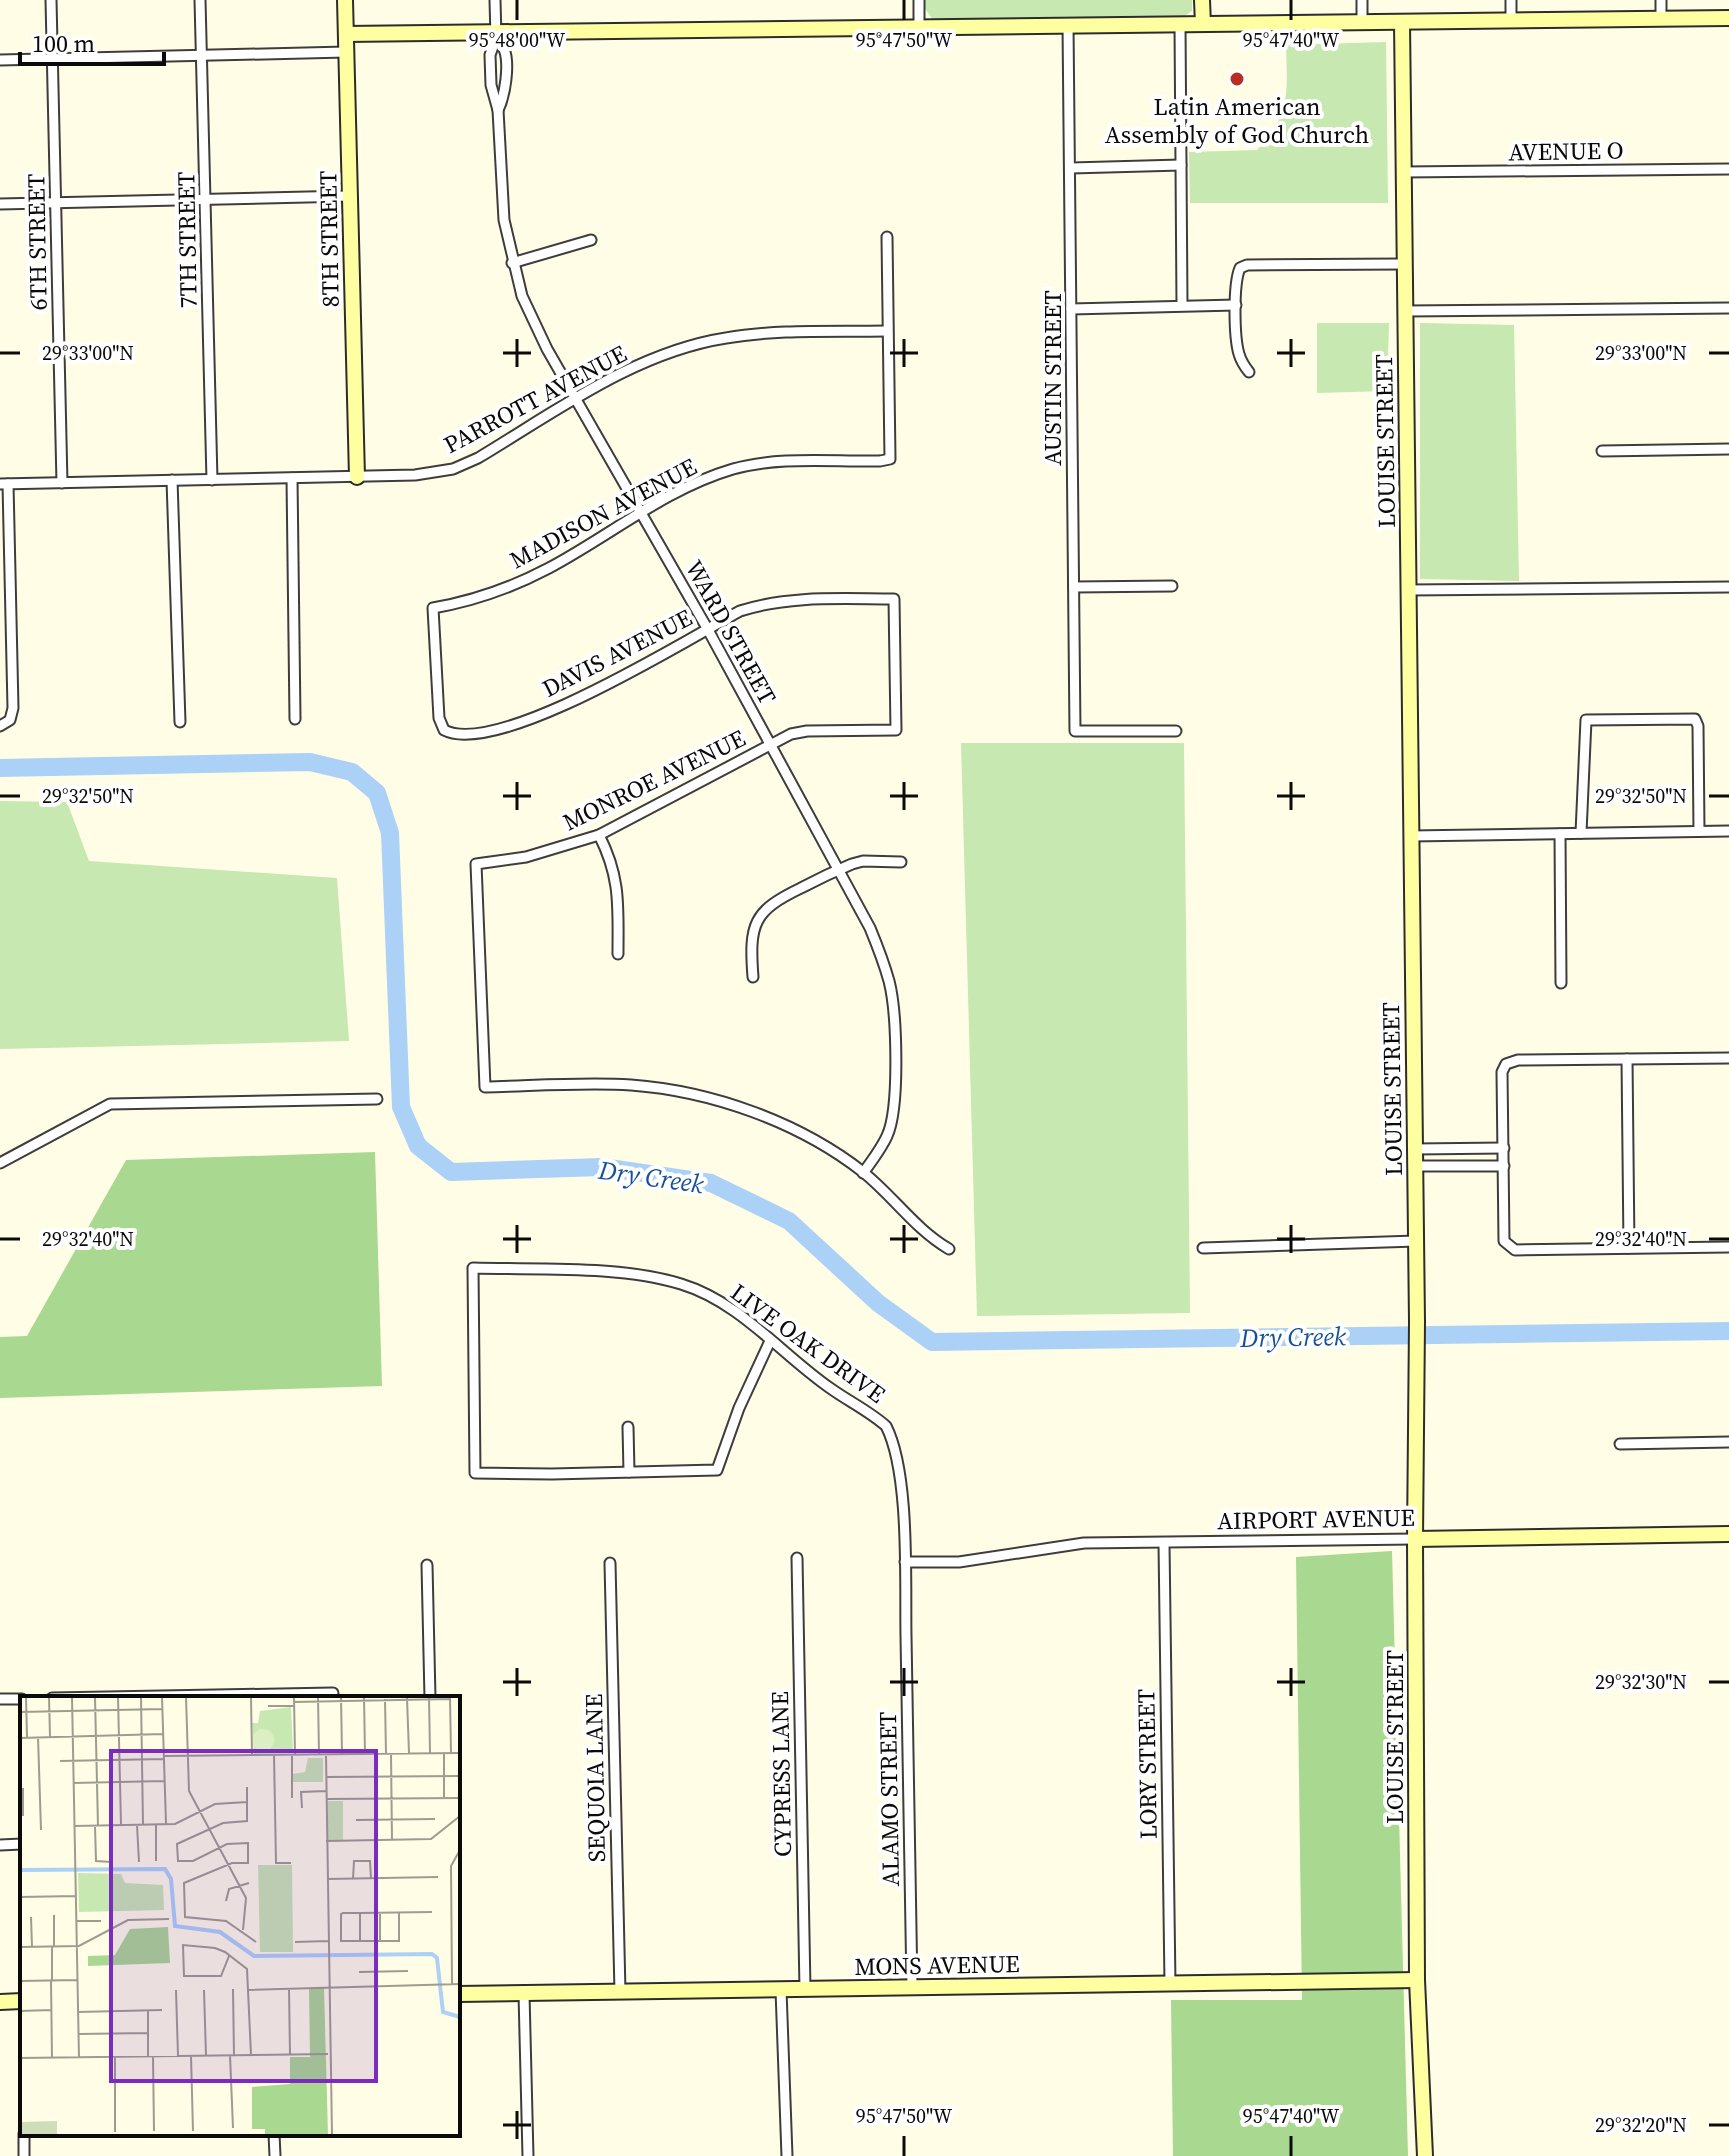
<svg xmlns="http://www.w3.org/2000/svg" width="1729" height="2156" viewBox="0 0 1729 2156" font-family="'Source Serif 4',serif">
<rect width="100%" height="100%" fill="#fffde6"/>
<g fill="#c7e8b1">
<polygon points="923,0 1192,0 1192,11 1183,17 933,20 923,6"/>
<path d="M1386,42L1388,203H1190L1189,152L1257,150C1292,114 1287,91 1286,45Z"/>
<polygon points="1317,323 1389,323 1387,391 1317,393"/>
<polygon points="1420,323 1514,325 1519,581 1420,579"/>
<polygon points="961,743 1184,743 1190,1313 977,1316"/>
<polygon points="0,801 67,802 89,861 337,878 349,1041 0,1049"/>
</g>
<g fill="#a9d891">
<polygon points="375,1152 382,1386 0,1398 0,1337 27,1336 126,1160"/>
<polygon points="1392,1551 1408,2156 1173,2156 1171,2000 1302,2000 1296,1557"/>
</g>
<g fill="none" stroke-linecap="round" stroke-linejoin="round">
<polyline stroke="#abd1f6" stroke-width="18" points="0,768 310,762 352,772 377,793 390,833 401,1107 418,1146 451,1172 602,1167 711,1183 789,1221 878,1303 932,1342 1729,1331"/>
<defs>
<g id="street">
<polyline points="51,0 62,483"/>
<polyline points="200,0 212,480"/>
<path d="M495,0L496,38L490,55L491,85L498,110L504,220L522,296L547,349L707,628L870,928C877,945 884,963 889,981C897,1012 900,1108 887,1136C881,1149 872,1161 863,1173"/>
<polyline points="919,0 919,27"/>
<polyline points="1362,0 1362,22"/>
<polyline points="1511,0 1511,20"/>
<polyline points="1661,0 1661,18"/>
<polyline points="1180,24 1182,305"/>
<polyline points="1068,25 1075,731 1176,731"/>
<path d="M496,38C497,39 504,48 504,49C510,64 505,96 498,110"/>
<polyline points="0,60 346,52"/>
<polyline points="1071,168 1181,165"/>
<polyline points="1404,172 1729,169"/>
<polyline points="0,204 350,196"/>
<path d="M887,237L890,459L880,461C832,462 779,456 733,469C665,489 611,535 549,568C513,587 474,601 433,608L439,718L444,730C498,758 686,640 740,611C790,595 842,599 894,599L896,730L807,731L791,734L599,835L526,857L476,864L485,1087C533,1086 583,1082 631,1085C712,1091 799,1122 863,1172C894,1197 915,1229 949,1249"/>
<polyline points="512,263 591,240"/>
<polyline points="1071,309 1236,305"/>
<polyline points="1405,311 1729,308"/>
<path d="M1249,372C1245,367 1241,361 1239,354C1234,337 1233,284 1240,268L1247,265L1404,264"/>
<polyline points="1602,451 1729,449"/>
<polyline points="292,478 295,719"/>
<polyline points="172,480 180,722"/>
<path d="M0,484L415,475L453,469L478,458C555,412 635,352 726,338C778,329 833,332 886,331"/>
<polyline points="1074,587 1172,586"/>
<polyline points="1408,590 1729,587"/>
<polyline points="0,726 10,720 13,708 8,484"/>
<polyline points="1581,833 1586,720 1695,719 1698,726 1699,831"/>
<polyline points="1560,834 1561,983"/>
<path d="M599,835C621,878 618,907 618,954"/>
<polyline points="1411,836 1729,831"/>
<path d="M753,977C749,924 753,911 801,888C818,879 835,871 852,864L863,861L901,862"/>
<polyline points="1729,1058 1518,1060 1506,1064 1502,1072 1504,1241 1515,1250 1729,1247"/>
<polyline points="1627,1059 1629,1248"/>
<polyline points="1415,1149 1504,1148"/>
<polyline points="0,1163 110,1104 377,1099"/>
<polyline points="1415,1166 1504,1166"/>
<polyline points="1203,1248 1416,1241"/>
<path d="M770,1341L739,1408L717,1470L552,1474L475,1473L473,1268C537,1270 620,1265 681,1284C740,1302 780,1353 830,1388C848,1401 869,1411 886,1426C910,1473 905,1581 906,1636C908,1753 910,1870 912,1988"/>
<polyline points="628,1427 629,1472"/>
<polyline points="1620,1444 1729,1442"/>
<polyline points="1164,1544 1170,1984"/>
<polyline points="797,1558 805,1989"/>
<polyline points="905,1562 959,1562 1084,1543 1415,1539"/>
<polyline points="610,1563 620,1992"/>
<polyline points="427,1565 430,1698"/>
<polyline points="52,1698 333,1693"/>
<polyline points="0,1699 22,1699"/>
<polyline points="0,1845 22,1844"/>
<polyline points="781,1990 787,2156"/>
<polyline points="524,1994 528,2156"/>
<polyline points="24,2134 24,2156"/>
<polyline points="274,2134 275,2156"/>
</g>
<g id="secondary">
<polyline points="345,0 357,477"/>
<polyline points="1202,0 1203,24"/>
<polyline points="1402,22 1417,1322 1415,1539 1417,1980 1425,2156"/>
<polyline points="346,34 1729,18"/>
<polyline points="1415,1539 1729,1534"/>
<polyline points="458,1994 1417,1980"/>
<polyline points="0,2002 22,2001"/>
</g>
</defs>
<use href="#street" stroke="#3d3d3d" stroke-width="13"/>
<use href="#secondary" stroke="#2c2c2c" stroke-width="18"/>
<use href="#street" stroke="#fff" stroke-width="9"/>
<use href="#secondary" stroke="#feffa1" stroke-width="14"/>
</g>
<path fill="none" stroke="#0a0a0a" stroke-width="3" d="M517,0V20M904,0V20M1291,0V20M517,339V367M904,339V367M1291,339V367M0,353H20M503,353H531M890,353H918M1277,353H1305M1709,353H1729M517,782V810M904,782V810M1291,782V810M0,796H20M503,796H531M890,796H918M1277,796H1305M1709,796H1729M517,1225V1253M904,1225V1253M1291,1225V1253M0,1239H20M503,1239H531M890,1239H918M1277,1239H1305M1709,1239H1729M517,1668V1696M904,1668V1696M1291,1668V1696M503,1682H531M890,1682H918M1277,1682H1305M1709,1682H1729M517,2111V2139M503,2125H531M1709,2125H1729M904,2136V2156M1291,2136V2156"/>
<circle fill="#b82e23" stroke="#fff" stroke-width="3" cx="1237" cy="79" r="8"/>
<g text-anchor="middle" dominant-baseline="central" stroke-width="8" stroke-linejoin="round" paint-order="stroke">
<g font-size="24" fill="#0a0a0a" stroke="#fff">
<text x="1237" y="106">Latin American<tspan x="1237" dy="28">Assembly of God Church</tspan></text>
</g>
<g font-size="24" fill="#0a0a0a" stroke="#fff">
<text transform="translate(1566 151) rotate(-1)">AVENUE O</text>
<text transform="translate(329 239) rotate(-91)">8TH STREET</text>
<text transform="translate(187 240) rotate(-91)">7TH STREET</text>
<text transform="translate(37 242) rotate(-91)">6TH STREET</text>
<text transform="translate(1052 378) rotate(-90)">AUSTIN STREET</text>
<text transform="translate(535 399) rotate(-28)">PARROTT AVENUE</text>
<text transform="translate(1385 441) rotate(-91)">LOUISE STREET</text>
<text transform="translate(603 513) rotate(-28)">MADISON AVENUE</text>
<text transform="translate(731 632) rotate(61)">WARD STREET</text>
<text transform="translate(617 653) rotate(-27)">DAVIS AVENUE</text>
<text transform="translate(654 780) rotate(-26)">MONROE AVENUE</text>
<text transform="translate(1392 1089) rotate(-91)">LOUISE STREET</text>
<text transform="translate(808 1343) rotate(36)">LIVE OAK DRIVE</text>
<text transform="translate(1316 1519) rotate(-1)">AIRPORT AVENUE</text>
<text transform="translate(1394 1737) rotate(-90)">LOUISE STREET</text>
<text transform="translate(1147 1764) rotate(-91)">LORY STREET</text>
<text transform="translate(781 1774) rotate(-91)">CYPRESS LANE</text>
<text transform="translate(595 1778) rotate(-91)">SEQUOIA LANE</text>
<text transform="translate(889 1799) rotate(-91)">ALAMO STREET</text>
<text transform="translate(937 1965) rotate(-1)">MONS AVENUE</text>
</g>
<g font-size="26" font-style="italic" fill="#155099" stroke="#fff">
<text transform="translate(651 1177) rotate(8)">Dry Creek</text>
<text transform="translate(1293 1337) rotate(-1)">Dry Creek</text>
</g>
</g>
<g transform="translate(20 1696)">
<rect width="440" height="440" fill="#fffde6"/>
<path d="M271,11L273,57L234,58L232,27H238L240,15ZM288,62H303V86H273V78L285,76ZM308,105H323V144H308ZM238,169H272L273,256H240ZM58,177L101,178L105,187L143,189L144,214L59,216Z" fill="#c7e8b1"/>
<path d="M148,231L150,267L68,270V260L95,259L110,233ZM304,292L308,439H245V433H232V391L270,388V361H290L289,293Z" fill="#a9d891"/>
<path d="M37,425V439H0V426Z" fill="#cedeba"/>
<path d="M232 44a11 11 0 1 1 22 0a11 11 0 1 1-22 0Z" fill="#dbefc3"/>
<path fill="none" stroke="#abd1f6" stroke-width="4" d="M0,174L145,173L151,183L155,230L200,236L234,260L412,258L417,262L423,316L440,321"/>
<path fill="none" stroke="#9d9c8e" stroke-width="2" d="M6,1L7,41M29,1L30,41M52,1L59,362M75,1L78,130M98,1L101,129M121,1L123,129M142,1L146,128M166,1L169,95L226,202L223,234M231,1L232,59M274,1L275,59M298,1L299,58M321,1L322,58M344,1L345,58M387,2L389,57M409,2L410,57M430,2L431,57M365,3L366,58M274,6L430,3M248,10H274M0,16L143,13M18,41L21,134M0,42L143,38M424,57V101M306,58L312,439M371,58L372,145M254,59L256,167H271M272,59V102M144,60L440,57M40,65L144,63M306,81L440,80M53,87L144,85M227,91V125L203,127L157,148L158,165H173L207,148L228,147V167H212L164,187L165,221L206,225L236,246M3,92V120M306,103L440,102M282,112L281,96L306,95M336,124L415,123M136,128V165M117,129L119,166M54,130L155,128L195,108L227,106M75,130L76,165L91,166L92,129M306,145L411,143L440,120M307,183L418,181M333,183L334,165H350L351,182M0,201L56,200M206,205L209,193L229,187M340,217V246M360,217V246M379,217V245H321V218L323,217H340L412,216M34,219V251M11,221L12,251M56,225H81M275,246L308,245M0,251L59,250L108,224L149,223M32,251V285M209,260L201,280H164L163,249L195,252L205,256L227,273L231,359M339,276L388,275M0,285L58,284M31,285L32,362M432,288L431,170L440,154M269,292L270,359M213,293L214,359M156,294L158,360M184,294L186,360M229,294L440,288M128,314V361M0,315L31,314M58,316L142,314M59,338L128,337M210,359L213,432M171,360L173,435M95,361V436M133,361L134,435M0,362L308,358"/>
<path fill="#7b2cbf" fill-opacity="0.15" stroke="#7b2cbf" stroke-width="4" d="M91,55H356V385H91Z"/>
<rect width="440" height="440" fill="none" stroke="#0a0a0a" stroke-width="4"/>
</g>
<g font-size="20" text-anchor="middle" fill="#0a0a0a" stroke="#fff" stroke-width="8" stroke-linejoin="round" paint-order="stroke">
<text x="517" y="47">95°48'00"W</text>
<text x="904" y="47">95°47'50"W</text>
<text x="1291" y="47">95°47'40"W</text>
<text x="88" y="360">29°33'00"N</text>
<text x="1641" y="360">29°33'00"N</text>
<text x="88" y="803">29°32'50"N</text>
<text x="1641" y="803">29°32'50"N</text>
<text x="88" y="1246">29°32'40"N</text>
<text x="1641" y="1246">29°32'40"N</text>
<text x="1641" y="1689">29°32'30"N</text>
<text x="904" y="2123">95°47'50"W</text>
<text x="1291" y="2123">95°47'40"W</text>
<text x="1641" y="2132">29°32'20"N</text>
</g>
<path d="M20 52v12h144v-12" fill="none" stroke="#0a0a0a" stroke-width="4"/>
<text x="32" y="52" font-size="24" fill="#0a0a0a" stroke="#ffffff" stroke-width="6" paint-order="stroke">100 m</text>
</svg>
